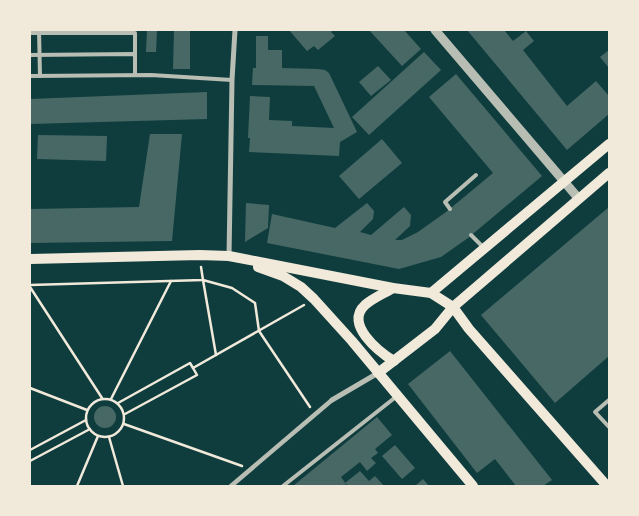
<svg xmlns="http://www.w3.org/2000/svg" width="639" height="516" viewBox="0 0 639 516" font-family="Overpass,sans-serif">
<rect width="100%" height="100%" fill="#0f3d3e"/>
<g fill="#486865">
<polygon points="147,30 157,30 156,52 146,52"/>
<polygon points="174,30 190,30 190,69 173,69"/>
<polygon points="289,30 333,30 331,32 335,36 318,50 314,46 307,51"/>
<polygon points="369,30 404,30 421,49 402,66"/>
<polygon points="467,30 504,30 513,41 526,31 534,41 523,50 567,106 596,81 609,96 609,114 567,150"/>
<polygon points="256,36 268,36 268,50 282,50 282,68 318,69 325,70 329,73 357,132 340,142 339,156 249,152 250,138 248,138 250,96 270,97 269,120 292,121 292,126 334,128 314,86 252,85 253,68 256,68"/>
<polygon points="609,50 609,68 600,57"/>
<polygon points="424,52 441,70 369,135 352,117"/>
<polygon points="378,66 391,80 371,96 359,82"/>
<polygon points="456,74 542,176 468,238 441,257 399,269 267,243 272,214 335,228 367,203 374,211 373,219 360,232 371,235 404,207 411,215 410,226 395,240 402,240 418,232 446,212 493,173 429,97"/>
<polygon points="207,92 207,119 30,124 30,99"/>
<polygon points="150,134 182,134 172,241 30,243 30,209 139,207"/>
<polygon points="38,135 107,136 106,161 37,159"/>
<polygon points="382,139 402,163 359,199 339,176"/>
<polygon points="246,203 269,205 268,228 245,242"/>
<polygon points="609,207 609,356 555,403 481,315"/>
<polygon points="450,351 552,480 543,486 516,486 495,459 477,473 408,384"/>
<circle cx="105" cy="417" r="11"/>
<polygon points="377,417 392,435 375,449 378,453 371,458 376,463 367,471 360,462 341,477 346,484 344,486 293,486"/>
<polygon points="395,445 415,468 402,479 382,456"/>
<polygon points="360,471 369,481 375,476 384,486 348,486 345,483"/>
<polygon points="423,479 429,486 415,486"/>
</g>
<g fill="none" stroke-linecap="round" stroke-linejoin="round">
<g stroke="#f1e9da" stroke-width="2.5">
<polyline points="30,285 203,280 201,267"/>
<polyline points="30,287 102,398"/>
<polyline points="216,355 203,280 232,288 255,303 259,331 310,407"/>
<polyline points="30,388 87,410"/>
<circle cx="105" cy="418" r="19"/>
<polyline points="111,399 171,281"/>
<polyline points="118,403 190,363 193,368 304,305"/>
<polyline points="125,414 197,375 193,368"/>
<polyline points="124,424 242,466"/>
<polyline points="109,437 123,486"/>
<polyline points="30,450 86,420"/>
<polyline points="30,461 90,429"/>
<polyline points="77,486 98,436"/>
</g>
<g stroke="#b8beb3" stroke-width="4">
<polyline points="39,30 40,76"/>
<polyline points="30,33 135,33 135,54"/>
<polyline points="30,55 135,54 135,74"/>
<polyline points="30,76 151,75 232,80"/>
<polyline points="450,209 445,202 476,175"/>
<polyline points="471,235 484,248"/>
<polyline points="609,400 595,412 609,427"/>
<polyline points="283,486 397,396"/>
</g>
<polyline stroke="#b8beb3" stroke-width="4.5" points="231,486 332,400"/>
<g stroke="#b8beb3" stroke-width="5">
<polyline points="229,256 232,80 235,30"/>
<polyline points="332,400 378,373"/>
</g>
<polyline stroke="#b8beb3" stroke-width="9" points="435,30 579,199"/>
<g stroke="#f1e9da" stroke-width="10">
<polyline points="30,259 200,255 229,256 393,288 431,293 453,307 469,329 607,486"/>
<polyline points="258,267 283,276 301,287 314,299 352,341 473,486"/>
<path d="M393,288C385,293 373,298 365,305C344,324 379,352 394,361"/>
<polyline points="431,293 609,144"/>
<polyline points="378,373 435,329 453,307 609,173"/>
</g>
</g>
<rect width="639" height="516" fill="none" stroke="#f1e9da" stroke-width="62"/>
</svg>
